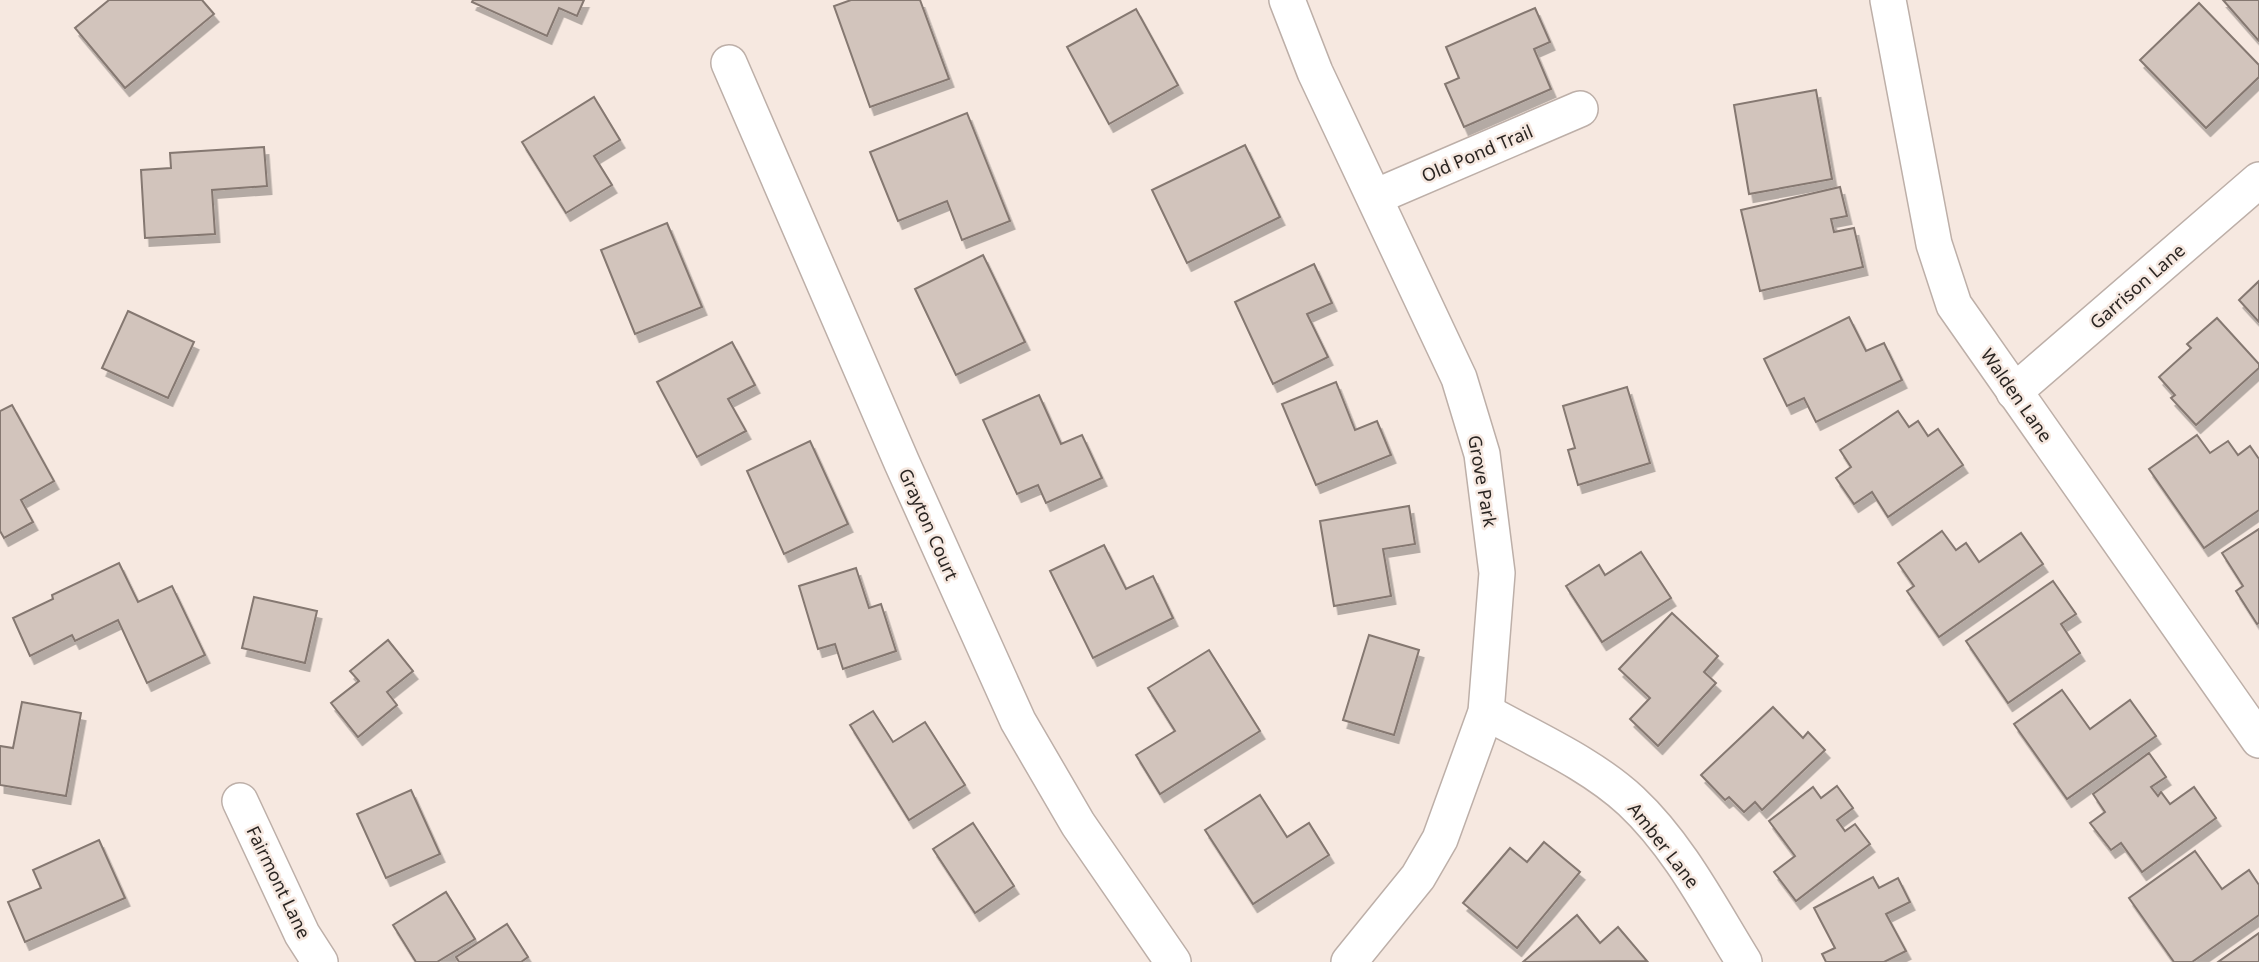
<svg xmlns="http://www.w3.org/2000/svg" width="2259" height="962" viewBox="0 0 2259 962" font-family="'Noto Sans',sans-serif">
<defs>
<filter id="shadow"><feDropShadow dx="4.5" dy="8" stdDeviation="0" flood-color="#0004"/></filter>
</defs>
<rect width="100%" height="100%" fill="#f6e8e0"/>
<g fill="#d2c4bc" stroke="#857871" stroke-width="2" filter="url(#shadow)">
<polygon points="109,0 202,0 214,14 125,88 75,28"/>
<polygon points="473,0 584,0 577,16 559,8 547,36 472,2"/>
<polygon points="851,0 920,0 949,79 870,107 834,6"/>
<polygon points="2223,0 2259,0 2259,41"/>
<polygon points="2199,3 2259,65 2259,77 2206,128 2140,60"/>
<polygon points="1535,8 1550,42 1534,49 1551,89 1464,127 1445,84 1459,78 1446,47"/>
<polygon points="1136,9 1178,85 1109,124 1067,47"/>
<polygon points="1816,90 1832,179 1749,194 1734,105"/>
<polygon points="594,97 620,140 594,156 612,185 566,213 522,142"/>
<polygon points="967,113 1010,221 962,240 947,201 898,221 870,152"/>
<polygon points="1245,145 1280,217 1187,263 1152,190"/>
<polygon points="264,147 267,186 212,190 215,234 145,238 141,170 171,168 170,153"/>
<polygon points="1840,187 1847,216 1831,219 1834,232 1854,228 1863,267 1760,291 1741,210"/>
<polygon points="667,223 702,307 635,334 601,250"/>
<polygon points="983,255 1025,342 956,375 915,289"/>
<polygon points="1314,264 1332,303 1307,314 1328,357 1273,384 1235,302"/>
<polygon points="2259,281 2259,322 2239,300"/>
<polygon points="128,311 194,342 168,398 102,368"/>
<polygon points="1849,317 1866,351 1884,343 1902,380 1816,422 1804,398 1787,406 1764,359"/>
<polygon points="2217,318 2259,364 2259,368 2196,425 2171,398 2175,395 2159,377 2191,348 2187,344"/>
<polygon points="732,342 755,385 728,399 746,431 697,457 657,382"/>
<polygon points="1336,382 1355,430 1377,421 1391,455 1316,485 1282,404"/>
<polygon points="1627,387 1650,463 1578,485 1568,450 1575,448 1563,406"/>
<polygon points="1039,395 1061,444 1082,435 1102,478 1046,503 1038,485 1017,494 983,420"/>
<polygon points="12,405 54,481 21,500 33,522 4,538 0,531 0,411"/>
<polygon points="1898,411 1909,427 1918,421 1928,436 1938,429 1963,465 1888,517 1872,492 1854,504 1836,478 1851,467 1840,450"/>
<polygon points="2197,435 2210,453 2228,441 2238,455 2250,446 2259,459 2259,510 2204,548 2149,469"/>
<polygon points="810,441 848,524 784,554 747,471"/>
<polygon points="1409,506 1415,544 1383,549 1391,596 1334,606 1320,521"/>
<polygon points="2259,529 2259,623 2257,624 2236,591 2243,586 2222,553"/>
<polygon points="1942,531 1956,550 1966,543 1979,562 2021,533 2043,564 1939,637 1907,591 1914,586 1898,563"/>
<polygon points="1104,545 1126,589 1153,576 1173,618 1093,658 1050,571"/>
<polygon points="1641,552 1671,598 1602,642 1566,586 1599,565 1605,575"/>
<polygon points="119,563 138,602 172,586 205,655 147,683 118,620 75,641 72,635 30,656 13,618 53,599 52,595"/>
<polygon points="856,568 869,608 881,604 896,651 843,669 835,644 818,649 799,586"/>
<polygon points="2053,581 2076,614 2061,624 2080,653 2008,703 1966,641"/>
<polygon points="254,597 317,611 305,663 242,648"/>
<polygon points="1672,613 1718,656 1704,672 1716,683 1658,746 1630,719 1650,698 1619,669"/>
<polygon points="1369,635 1419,650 1394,735 1343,720"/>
<polygon points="388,640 413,671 387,692 397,705 358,737 331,703 359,681 350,671"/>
<polygon points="1209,650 1260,731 1160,794 1136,755 1175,731 1148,688"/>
<polygon points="2062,690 2090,729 2130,700 2156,736 2067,799 2014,724"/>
<polygon points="22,702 81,713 66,796 0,785 0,746 13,748"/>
<polygon points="1773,707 1803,738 1808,732 1825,750 1762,810 1755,802 1744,812 1729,797 1725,800 1701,775"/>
<polygon points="873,711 893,742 925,722 965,785 909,820 850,725"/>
<polygon points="2149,753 2166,777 2151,787 2158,796 2161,792 2170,804 2194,787 2216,818 2142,872 2121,843 2111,850 2090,823 2105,812 2093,794"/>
<polygon points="1837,786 1853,808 1837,820 1845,831 1855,824 1870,844 1796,901 1774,872 1795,856 1769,821 1813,787 1821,798"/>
<polygon points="411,790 440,854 386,878 357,814"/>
<polygon points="1260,795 1287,837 1309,823 1329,855 1253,904 1205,830"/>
<polygon points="973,823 1014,886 975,913 933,849"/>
<polygon points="99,840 125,898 25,942 8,902 41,888 33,870"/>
<polygon points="1544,842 1580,872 1517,948 1463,903 1510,848 1527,862"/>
<polygon points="2195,851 2222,889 2249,870 2259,885 2259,915 2192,962 2174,962 2129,898"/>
<polygon points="1873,877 1879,888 1898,878 1910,902 1886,914 1906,951 1884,962 1826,962 1822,954 1835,948 1814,908"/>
<polygon points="446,892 475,939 437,962 416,962 393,925"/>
<polygon points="1577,915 1600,943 1618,927 1647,961 1523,962"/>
<polygon points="507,924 528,957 521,962 459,962 456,957"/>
<polygon points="2259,933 2259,962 2218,962"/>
</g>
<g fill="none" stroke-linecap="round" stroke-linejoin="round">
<defs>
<g id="minor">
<polyline points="1287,0 1315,72 1459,378 1482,454 1497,573 1486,712 1440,839 1418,877 1349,962"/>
<polyline points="1888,0 1934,244 1954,305 2259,740"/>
<polyline points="729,63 902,463 1018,721 1078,824 1173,962"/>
<polyline points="1375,197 1580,109"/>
<polyline points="2014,392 2259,180"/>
<path d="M1486,712C1534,739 1590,763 1631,801C1679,846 1710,907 1744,962"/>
<polyline points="240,801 302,934 320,962"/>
</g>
</defs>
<use href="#minor" stroke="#bdafa8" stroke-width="38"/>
<use href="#minor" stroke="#fff" stroke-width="35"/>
</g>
<g text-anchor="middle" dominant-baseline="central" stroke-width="5" stroke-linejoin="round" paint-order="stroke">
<g font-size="18" fill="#2a2522" stroke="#f6e8e0">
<text transform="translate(1477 153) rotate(-23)">Old Pond Trail</text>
<text transform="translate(2137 286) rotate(-41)">Garrison Lane</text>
<text transform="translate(2017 395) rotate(55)">Walden Lane</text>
<text transform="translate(1483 481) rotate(80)">Grove Park</text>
<text transform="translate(929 524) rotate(66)">Grayton Court</text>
<text transform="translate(1664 845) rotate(52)">Amber Lane</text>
<text transform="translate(279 882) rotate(64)">Fairmont Lane</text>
</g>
</g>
</svg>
